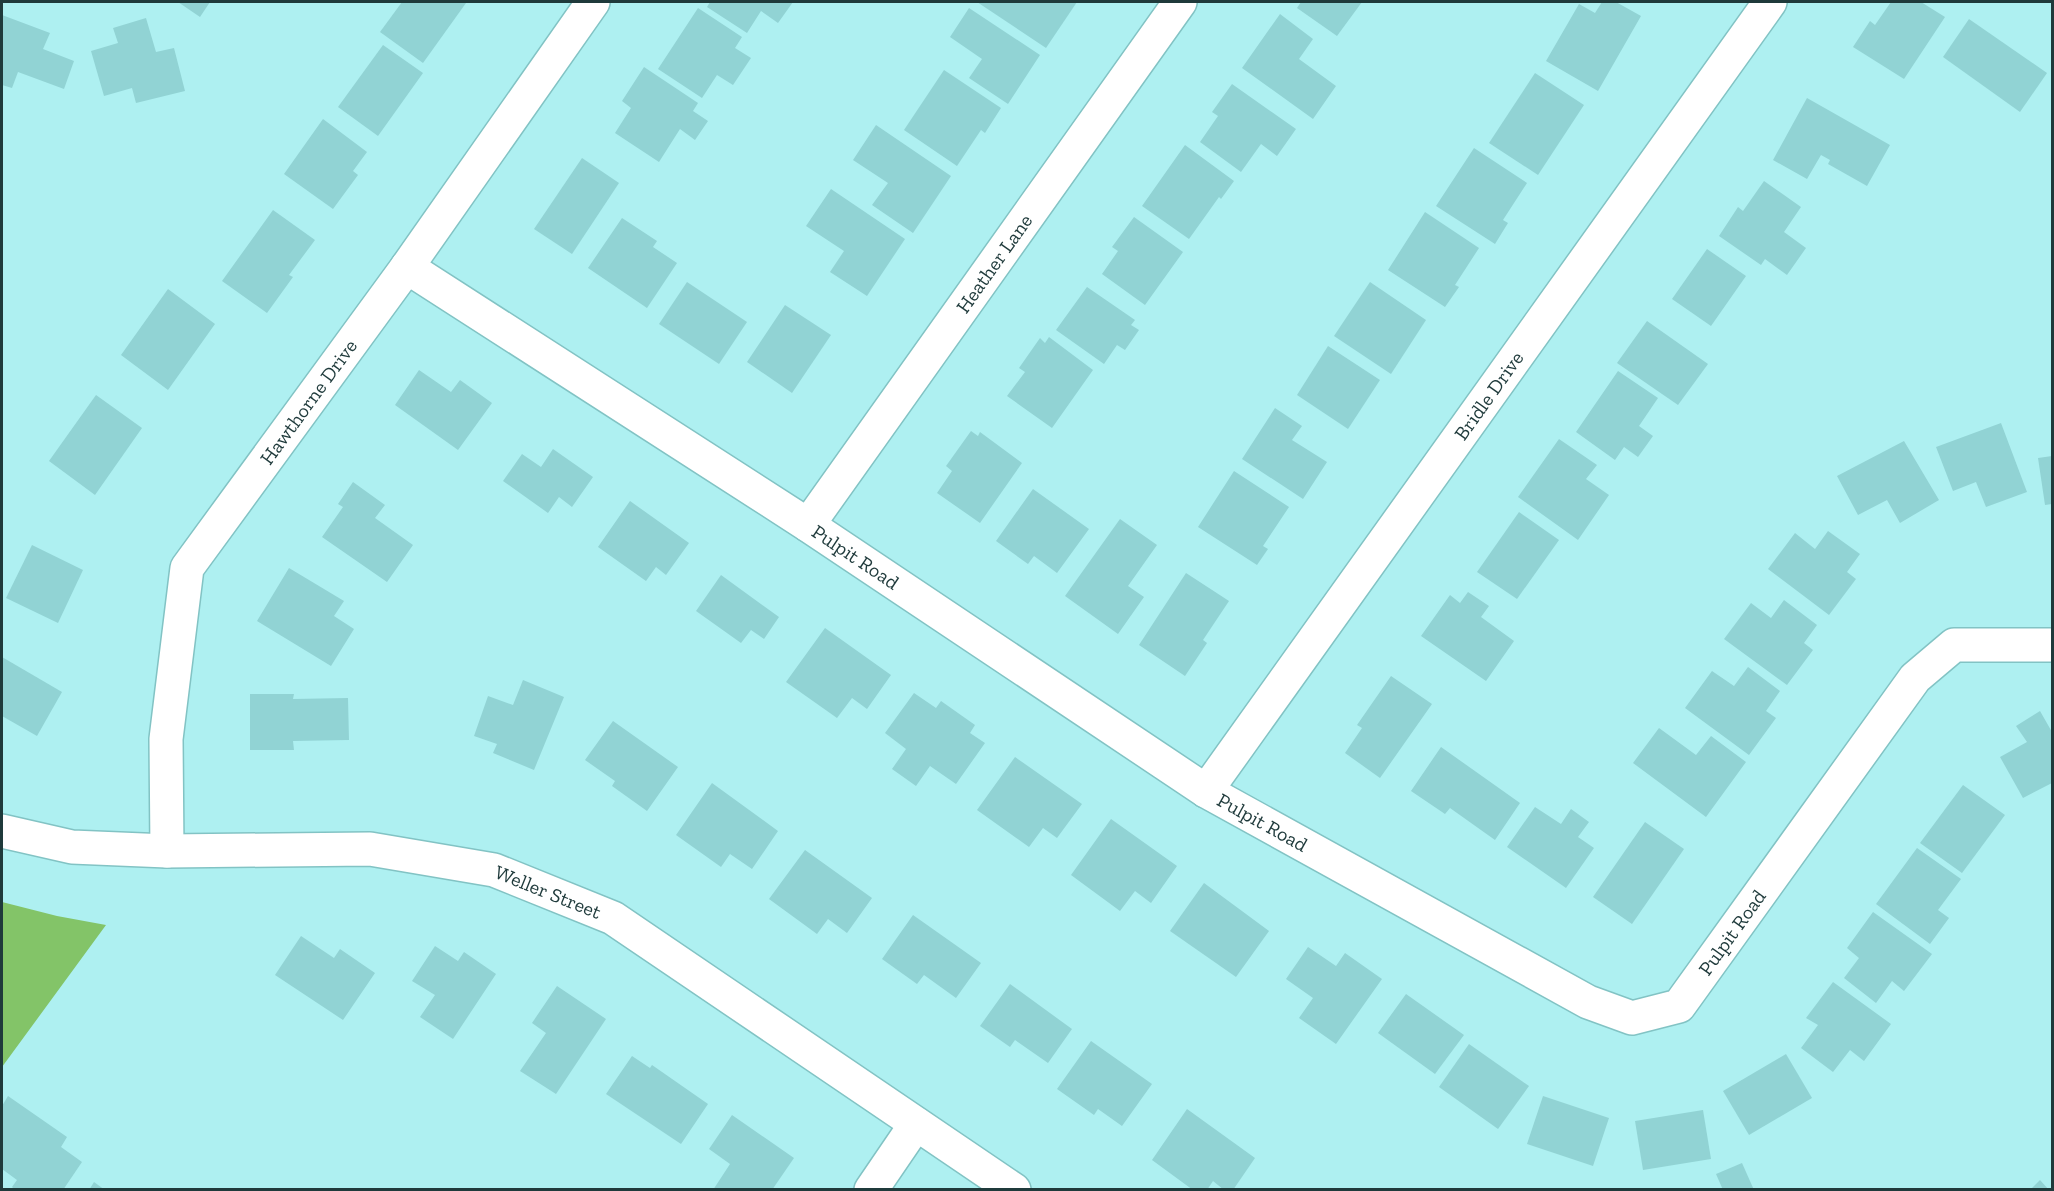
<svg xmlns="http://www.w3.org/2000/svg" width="2054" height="1191" viewBox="0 0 2054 1191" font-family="'Zilla Slab',serif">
<rect width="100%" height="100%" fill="#aef0f1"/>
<polygon fill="#83c468" points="2,902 57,916 106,925 2,1067"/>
<g fill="#91d3d4">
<polygon points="178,2 210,2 200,17"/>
<polygon points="402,2 464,2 466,3 423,63 380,32"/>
<polygon points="710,2 793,2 778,23 761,11 747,33 707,7"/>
<polygon points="977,2 1077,2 1046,48"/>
<polygon points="1301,2 1362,2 1337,36 1297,8"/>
<polygon points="1602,2 1616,2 1641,16 1598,91 1546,61 1579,4 1595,13"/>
<polygon points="1891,2 1921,2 1945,17 1904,79 1853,47 1870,21 1875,25"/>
<polygon points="698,8 742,37 735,48 751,58 733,85 717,75 702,98 658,69"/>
<polygon points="969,8 1040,55 1008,104 969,78 982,59 950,37"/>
<polygon points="1280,14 1313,39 1299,59 1336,86 1313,119 1242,68"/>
<polygon points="2,15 50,33 43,49 74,61 64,89 18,72 12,88 2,85"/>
<polygon points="146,18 156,52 174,48 185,91 136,103 132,88 104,96 91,51 118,43 113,28"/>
<polygon points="1969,19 2047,73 2020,112 1943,57"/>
<polygon points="383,45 423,73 378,136 338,107"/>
<polygon points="644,67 698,103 693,111 708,121 695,140 680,129 659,162 615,133 631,108 622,101"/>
<polygon points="944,70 1001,108 985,133 981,130 957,166 904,130"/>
<polygon points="1535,73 1584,105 1538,175 1489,143"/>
<polygon points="1232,84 1296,129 1277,156 1261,144 1241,172 1200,142 1218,116 1212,112"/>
<polygon points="1807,98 1890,145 1867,186 1828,164 1830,160 1821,155 1807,179 1773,160"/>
<polygon points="323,119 367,152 353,171 358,175 333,209 284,174"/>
<polygon points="876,125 951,176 913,233 872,205 888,183 853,160"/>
<polygon points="1185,145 1234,181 1221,199 1219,197 1189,239 1142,206"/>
<polygon points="1474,148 1527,183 1503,220 1508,223 1495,244 1436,206"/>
<polygon points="582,158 619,183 572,254 534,229"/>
<polygon points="1764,181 1801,207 1784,232 1806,248 1787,275 1765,259 1761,265 1719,236 1738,207 1743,211"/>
<polygon points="831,189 905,239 867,296 830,272 844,251 806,226"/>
<polygon points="273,210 315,240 289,275 293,277 267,313 222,281"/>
<polygon points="1425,212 1479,248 1455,285 1459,287 1445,307 1388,270"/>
<polygon points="1134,217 1183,252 1145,305 1102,274 1118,251 1112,247"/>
<polygon points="622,218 657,241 653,247 677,263 647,308 588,268"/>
<polygon points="1707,249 1746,276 1711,326 1672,299"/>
<polygon points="687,282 747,322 719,364 659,324"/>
<polygon points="1370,282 1426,320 1391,374 1334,336"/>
<polygon points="1087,287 1135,320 1131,325 1139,330 1125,350 1117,345 1104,364 1056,330"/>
<polygon points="168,289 215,324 168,390 121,355"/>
<polygon points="785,305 831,335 792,393 747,362"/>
<polygon points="1647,321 1708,364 1678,405 1617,363"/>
<polygon points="1049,337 1093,370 1052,428 1007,396 1025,372 1019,368 1040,338 1045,343"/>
<polygon points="1328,346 1380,380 1348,429 1297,395"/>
<polygon points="419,370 451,392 460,380 492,403 458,450 395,405"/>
<polygon points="1618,371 1658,398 1639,426 1653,436 1638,457 1624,447 1615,460 1576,432"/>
<polygon points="96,395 142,428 95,495 49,461"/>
<polygon points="1275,408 1302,426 1292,440 1327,462 1303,499 1242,459"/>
<polygon points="2001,423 2027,492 1986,507 1976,482 1953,491 1936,447"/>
<polygon points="971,431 978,436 980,432 1022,463 980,523 937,493 952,471 946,466"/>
<polygon points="1559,439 1597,465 1586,479 1609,495 1578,540 1518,497"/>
<polygon points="1904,441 1939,500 1900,523 1887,500 1858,515 1837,476"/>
<polygon points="553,449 593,477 572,507 559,497 548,513 503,481 522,454 541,467"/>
<polygon points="2052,456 2052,504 2045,505 2038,458"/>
<polygon points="1234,471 1289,507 1263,546 1268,549 1257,565 1198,527"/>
<polygon points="353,482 385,505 375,518 413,545 387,582 322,537 343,507 338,504"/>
<polygon points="1033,489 1089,529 1057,573 1034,556 1028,564 996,541"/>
<polygon points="630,501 689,543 666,575 656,567 646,581 598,547"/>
<polygon points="1519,512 1559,540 1517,599 1477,572"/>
<polygon points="1120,519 1157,545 1128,586 1144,597 1118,634 1065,596"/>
<polygon points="1828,531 1860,554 1847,572 1856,579 1829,615 1768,569 1795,533 1815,549"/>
<polygon points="32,545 83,570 58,623 6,598"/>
<polygon points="289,568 344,601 334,616 354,629 331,666 257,621"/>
<polygon points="1186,573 1229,601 1203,640 1207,643 1185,676 1139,645"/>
<polygon points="721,575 779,617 764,639 751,630 741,643 696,611"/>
<polygon points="1468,592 1489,606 1481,617 1514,641 1486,681 1421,636 1450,595 1460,603"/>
<polygon points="1784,600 1817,625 1804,643 1813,650 1787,685 1724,639 1751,603 1771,618"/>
<polygon points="825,628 891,675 867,709 852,698 837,718 786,682"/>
<polygon points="2,657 62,692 37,736 2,716"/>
<polygon points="1748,667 1780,691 1766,711 1776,718 1749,755 1685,708 1712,671 1734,686"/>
<polygon points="1391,676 1432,704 1380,778 1345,753 1362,728 1357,725"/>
<polygon points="523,680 564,697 534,770 493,753 497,744 474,736 488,696 513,705"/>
<polygon points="914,693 936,708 941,701 975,725 970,733 985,743 956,784 930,766 916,786 892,769 906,749 885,733"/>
<polygon points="250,694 294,694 293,699 348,698 349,740 293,741 294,750 250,750"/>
<polygon points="2040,711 2052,732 2052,783 2023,798 2000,757 2027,742 2016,726"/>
<polygon points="613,721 678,767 647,811 612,786 615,781 585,760"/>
<polygon points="1659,728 1696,755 1711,736 1746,762 1706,817 1633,763"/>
<polygon points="1441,747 1520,803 1495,840 1450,808 1445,814 1411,791"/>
<polygon points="1015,757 1082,804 1057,838 1043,828 1029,847 977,810"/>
<polygon points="712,783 778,831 752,869 730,854 721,867 676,835"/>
<polygon points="1963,785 2005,815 1962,873 1920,843"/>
<polygon points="1535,807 1561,824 1571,809 1589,822 1578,837 1594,848 1566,888 1507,847"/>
<polygon points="1111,819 1177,866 1151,903 1135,891 1120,911 1071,875"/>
<polygon points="1645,822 1684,849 1632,924 1593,897"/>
<polygon points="1917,848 1961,879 1938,910 1949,918 1930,944 1876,904"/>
<polygon points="805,850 872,898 847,933 828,919 817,934 769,899"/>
<polygon points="1204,883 1269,931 1236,977 1170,931"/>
<polygon points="1873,912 1932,954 1904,991 1892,981 1876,1003 1844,978 1859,958 1847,948"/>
<polygon points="913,915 981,963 956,998 924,975 917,984 882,959"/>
<polygon points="301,936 334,958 340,949 375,973 343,1020 275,975"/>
<polygon points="435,946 458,961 464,952 496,974 453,1039 420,1017 435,995 412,981"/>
<polygon points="1308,947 1336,966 1345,953 1382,979 1336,1044 1299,1018 1313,998 1286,979"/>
<polygon points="1833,982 1891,1024 1864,1061 1850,1050 1833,1072 1801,1048 1818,1025 1806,1018"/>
<polygon points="1010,984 1072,1029 1048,1063 1015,1040 1010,1047 980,1026"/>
<polygon points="557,986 606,1019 556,1094 520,1071 546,1033 532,1023"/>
<polygon points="1406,994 1464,1035 1435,1074 1378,1033"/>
<polygon points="1091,1041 1152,1084 1122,1126 1098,1109 1094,1115 1057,1089"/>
<polygon points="1469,1044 1529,1086 1498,1129 1439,1087"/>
<polygon points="1786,1054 1812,1098 1749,1135 1723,1091"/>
<polygon points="632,1056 650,1068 652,1065 708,1104 681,1144 606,1094"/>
<polygon points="8,1096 67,1137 61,1147 82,1162 63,1190 15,1190 12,1187 17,1180 2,1169 2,1106"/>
<polygon points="1543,1096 1609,1118 1593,1166 1527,1144"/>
<polygon points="1187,1109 1255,1158 1233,1190 1224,1190 1213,1181 1207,1190 1193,1190 1152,1160"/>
<polygon points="1703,1110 1711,1159 1643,1170 1635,1121"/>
<polygon points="732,1115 794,1158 772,1190 713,1190 730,1164 709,1149"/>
<polygon points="1742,1163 1754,1190 1723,1190 1716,1174"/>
<polygon points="2040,1180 2049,1190 2030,1190"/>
<polygon points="94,1182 105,1190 89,1190"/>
</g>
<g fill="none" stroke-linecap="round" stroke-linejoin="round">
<defs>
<g id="minor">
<path id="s1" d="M407,267L808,525L1206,791L1588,1002L1632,1018L1679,1006L1915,678L1954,645H2052"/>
<path id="s2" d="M808,525L1180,2"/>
<path id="s3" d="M1206,791L1770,2"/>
<path id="s4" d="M2,831L72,847L167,851L370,849L494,870L613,918L1014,1190"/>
<path id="s5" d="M167,851L166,739L187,568L407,267L593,2"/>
<polyline points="871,1190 916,1124"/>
</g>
</defs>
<use href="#minor" stroke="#82c3c4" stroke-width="36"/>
<use href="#minor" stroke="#fff" stroke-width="33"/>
</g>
<g text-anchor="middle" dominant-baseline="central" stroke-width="4.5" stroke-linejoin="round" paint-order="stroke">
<g font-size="20" fill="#1f3a3b" stroke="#bbfeff">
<text stroke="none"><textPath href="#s2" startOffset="321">Heather Lane</textPath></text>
<text stroke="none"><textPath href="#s3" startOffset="486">Bridle Drive</textPath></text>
<text stroke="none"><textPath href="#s5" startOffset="490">Hawthorne Drive</textPath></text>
<text stroke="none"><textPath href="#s1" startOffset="534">Pulpit Road</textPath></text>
<text stroke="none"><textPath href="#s1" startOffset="1020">Pulpit Road</textPath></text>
<text stroke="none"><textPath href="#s4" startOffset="554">Weller Street</textPath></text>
<text stroke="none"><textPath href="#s1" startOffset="1578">Pulpit Road</textPath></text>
</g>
</g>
<rect width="2054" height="1191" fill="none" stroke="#1f3a3b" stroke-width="6"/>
</svg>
